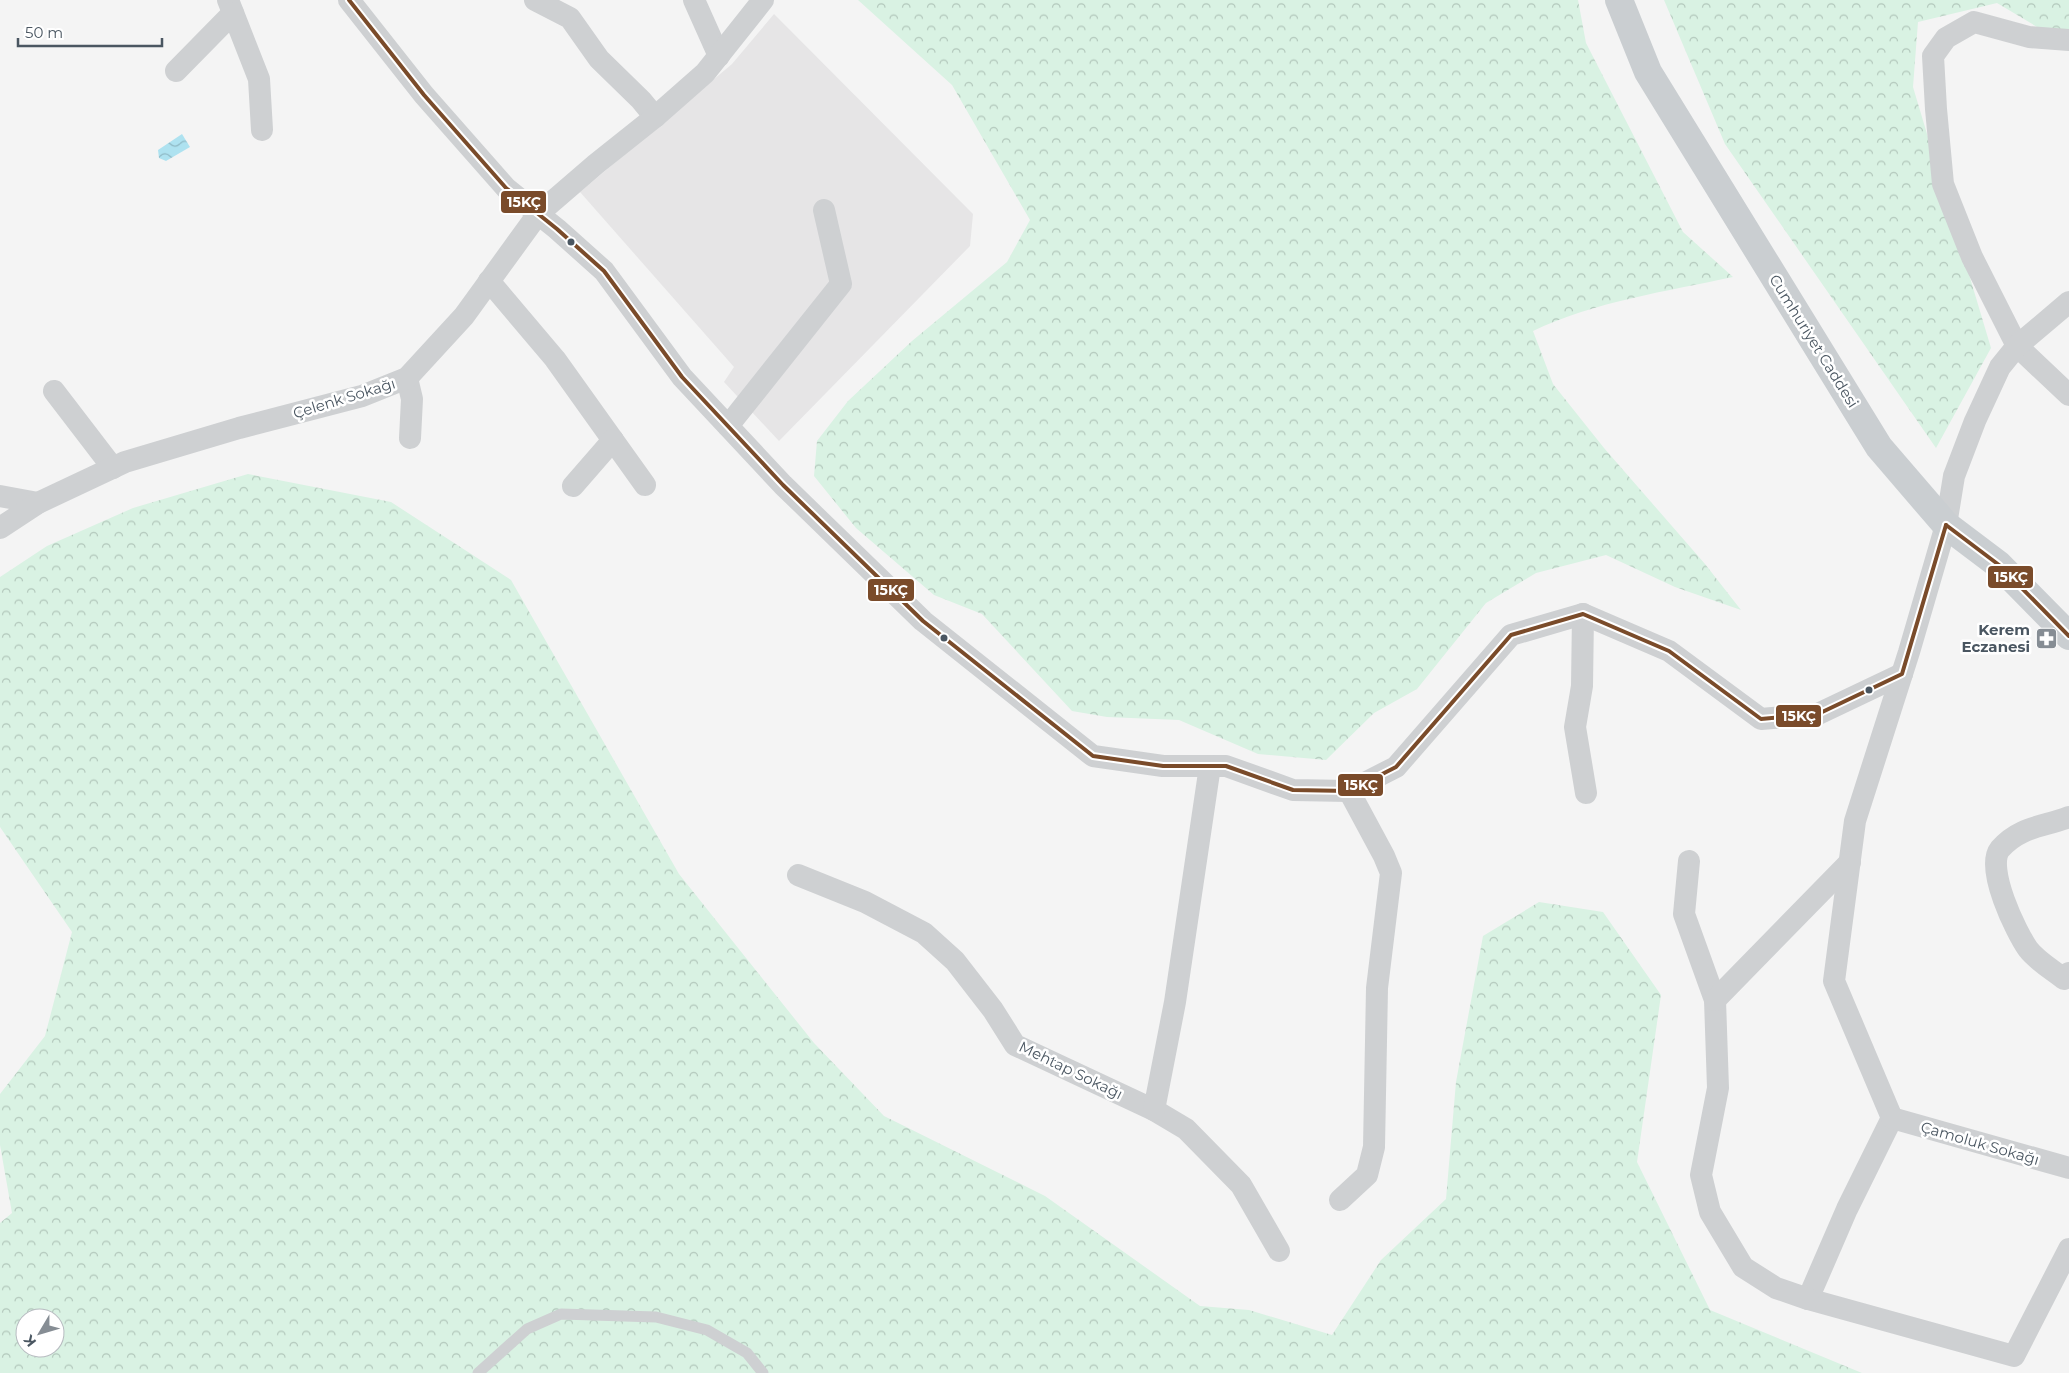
<svg xmlns="http://www.w3.org/2000/svg" width="2069" height="1373" viewBox="0 0 2069 1373" font-family="Montserrat,sans-serif">
<defs>
<pattern id="forest-crowns" width="20" height="18" patternUnits="userSpaceOnUse" patternTransform="scale(1.25)"><rect width="20" height="18" fill="#d9f2e3"/><path d="M2 6a3 3 0 1 1 6 0M12 15a3 3 0 1 1 6 0" fill="none" stroke="#b2c7bb"/></pattern>
<pattern id="water-waves" width="16" height="10" patternUnits="userSpaceOnUse" patternTransform="scale(1.25)"><rect width="16" height="10" fill="#aee2f0"/><path d="M0 5q4-4 8 0t8 0" fill="none" stroke="#90bac6"/></pattern>
</defs>
<rect width="100%" height="100%" fill="#f4f4f4"/>
<polygon fill="#e6e5e6" points="774,14 973,214 970,246 779,441 724,382 734,367 580,192 732,64"/>
<g fill="url(#forest-crowns)" fill-rule="evenodd">
<path d="M858,0H1578L1586,43L1683,232L1733,277C1668,291 1593,302 1533,331L1553,384L1604,448L1705,564L1741,610L1675,587L1606,555L1536,573L1486,603L1417,689L1374,713L1326,760L1258,754L1179,720L1107,717L1072,711L982,614L934,595L856,528L814,476L817,441L848,401L912,341L1007,262L1030,220L952,85Z"/>
<polygon points="1664,0 2069,0 2069,46 1997,3 1918,22 1913,87 1991,348 1936,448 1725,144"/>
<path d="M248,474L391,502L511,580L679,874L814,1043L884,1116L1045,1196L1200,1306L1249,1310L1332,1335L1381,1260L1446,1199L1456,1082L1483,936L1539,902L1603,912L1661,995L1637,1162L1710,1310L1862,1373H0V1223L12,1213L0,1145V1094L45,1036L72,932L0,827V577L47,546L133,508ZM25,1318H55V1348H25Z"/>
</g>
<polygon fill="url(#water-waves)" points="182,134 190,147 166,161 159,158 158,150"/>
<g fill="none" stroke-linecap="round" stroke-linejoin="round">
<polyline stroke="#ced0d2" stroke-width="11" points="478,1373 527,1329 561,1314 656,1317 707,1330 747,1353 763,1373"/>
<g stroke="#ced0d2" stroke-width="22">
<polyline points="228,0 259,79 262,130"/>
<polyline points="349,0 424,95 506,188 557,229 604,271 682,377 783,485 923,621 1093,756 1163,766 1226,766 1293,790 1349,791 1396,767 1511,635 1583,614 1669,651 1761,719 1818,714 1902,674"/>
<polyline points="535,0 570,18 599,59 641,100 655,117"/>
<polyline points="694,0 719,56"/>
<polyline points="2069,40 2029,37 1974,22 1946,38 1933,56 1936,109 1943,184 1972,257 2017,346 2069,395"/>
<polyline points="176,71 233,13"/>
<polyline points="489,281 555,359 645,485"/>
<polyline points="2069,302 2017,346 2000,367 1975,421 1954,476 1946,525 1909,652 1855,821 1834,981 1892,1118 1847,1209 1808,1299 2014,1356 2069,1249"/>
<polyline points="407,378 412,399 410,438"/>
<polyline points="54,391 113,468"/>
<polyline points="728,426 841,284 824,210"/>
<polyline points="573,486 613,440"/>
<polyline points="0,496 38,503"/>
<polyline points="0,528 38,503 125,462 239,428 362,396 407,378 464,316 538,214 596,164 655,117 705,73 763,0"/>
<polyline points="1583,614 1582,686 1575,727 1586,793"/>
<path d="M2069,817C2044,827 2020,826 2000,849C1985,868 2016,932 2028,949C2037,961 2053,970 2064,979L2069,973"/>
<polyline points="1689,861 1684,914 1715,1000 1718,1088 1701,1175 1710,1212 1743,1267 1776,1288 1808,1299"/>
<polyline points="798,875 865,902 924,933 955,961 993,1010 1015,1045 1154,1110 1186,1129 1241,1185 1279,1251"/>
<polyline points="1715,1000 1850,862"/>
<polyline points="1154,1110 1175,1002 1210,766"/>
<polyline points="1892,1118 2069,1168"/>
<polyline points="1340,1200 1367,1175 1374,1147 1377,988 1391,873 1384,856 1349,791"/>
</g>
<polyline stroke="#caced1" stroke-width="28" points="1619,0 1648,72 1879,447 1946,525 1999,565 2069,636"/>
<defs>
<g id="bus-1">
<polyline points="349,0 424,95 506,188 557,229 604,271 682,377 783,485 923,621 1093,756 1163,766 1226,766 1293,790 1349,791 1396,767 1511,635 1583,614 1669,651 1761,719 1818,714 1902,674 1946,525"/>
<polyline points="1946,525 1999,565 2069,636"/>
</g>
</defs>
<use href="#bus-1" stroke="#fff" stroke-width="8"/>
<use href="#bus-1" stroke="#7a4b2a" stroke-width="4"/>
</g>
<defs>
<symbol id="pharmacy-square" viewBox="-11 -11 22 22"><rect x="-9" y="-9" width="18" height="18" rx="4" fill="#868d94" stroke="#fff"/><path d="M-2-6h4v4h4v4h-4v4h-4v-4h-4v-4h4Z" fill="#fff"/></symbol>
</defs>
<g fill-rule="evenodd">
<use href="#pharmacy-square" x="2034" y="626" width="25" height="25"/>
</g>
<g fill="#4a5661" stroke="#fff" stroke-width="2">
<circle cx="571" cy="242" r="4.5"/>
<circle cx="944" cy="638" r="4.5"/>
<circle cx="1869" cy="690" r="4.5"/>
</g>
<g text-anchor="middle" dominant-baseline="central" stroke-width="5" stroke-linejoin="round" paint-order="stroke">
<g font-size="15" fill="#4a5661" stroke="#fff">
<text transform="translate(1814 341) rotate(58)">Cumhuriyet Caddesi</text>
<text transform="translate(344 398) rotate(-17)">Çelenk Sokağı</text>
<text transform="translate(1071 1070) rotate(26)">Mehtap Sokağı</text>
<text transform="translate(1980 1143) rotate(16)">Çamoluk Sokağı</text>
</g>
<g font-size="15" font-weight="bold" fill="#4a5661" stroke="#fff" text-anchor="end">
<text x="2030" y="629">Kerem<tspan x="2030" dy="17">Eczanesi</tspan></text>
</g>
</g>
<g stroke="#fff" stroke-width="2">
<rect x="500" y="190" width="47" height="24" rx="5" fill="#7a4b2a"/>
<rect x="1987" y="565" width="47" height="24" rx="5" fill="#7a4b2a"/>
<rect x="867" y="578" width="48" height="24" rx="5" fill="#7a4b2a"/>
<rect x="1775" y="704" width="47" height="24" rx="5" fill="#7a4b2a"/>
<rect x="1337" y="773" width="47" height="24" rx="5" fill="#7a4b2a"/>
</g>
<g font-size="14" text-anchor="middle" font-weight="bold" fill="#fff">
<text x="524" y="207">15KÇ</text>
<text x="2011" y="582">15KÇ</text>
<text x="891" y="595">15KÇ</text>
<text x="1799" y="721">15KÇ</text>
<text x="1361" y="790">15KÇ</text>
</g>
<g transform="translate(40 1333) rotate(232)"><circle r="24" fill="#ffffff" stroke="#b7bbc0"/>
<path d="M0-4L9 19L0 12L-9 19Z" fill="#868d94"/>
<text y="-8" font-size="14" font-weight="bold" text-anchor="middle" fill="#4a5661">K</text>
</g>
<path d="M18 38v8h144v-8" fill="none" stroke="#4a5661" stroke-width="2.5"/>
<text x="25" y="38" font-size="15" fill="#4a5661" stroke="#ffffff" stroke-width="4" paint-order="stroke">50 m</text>
</svg>
